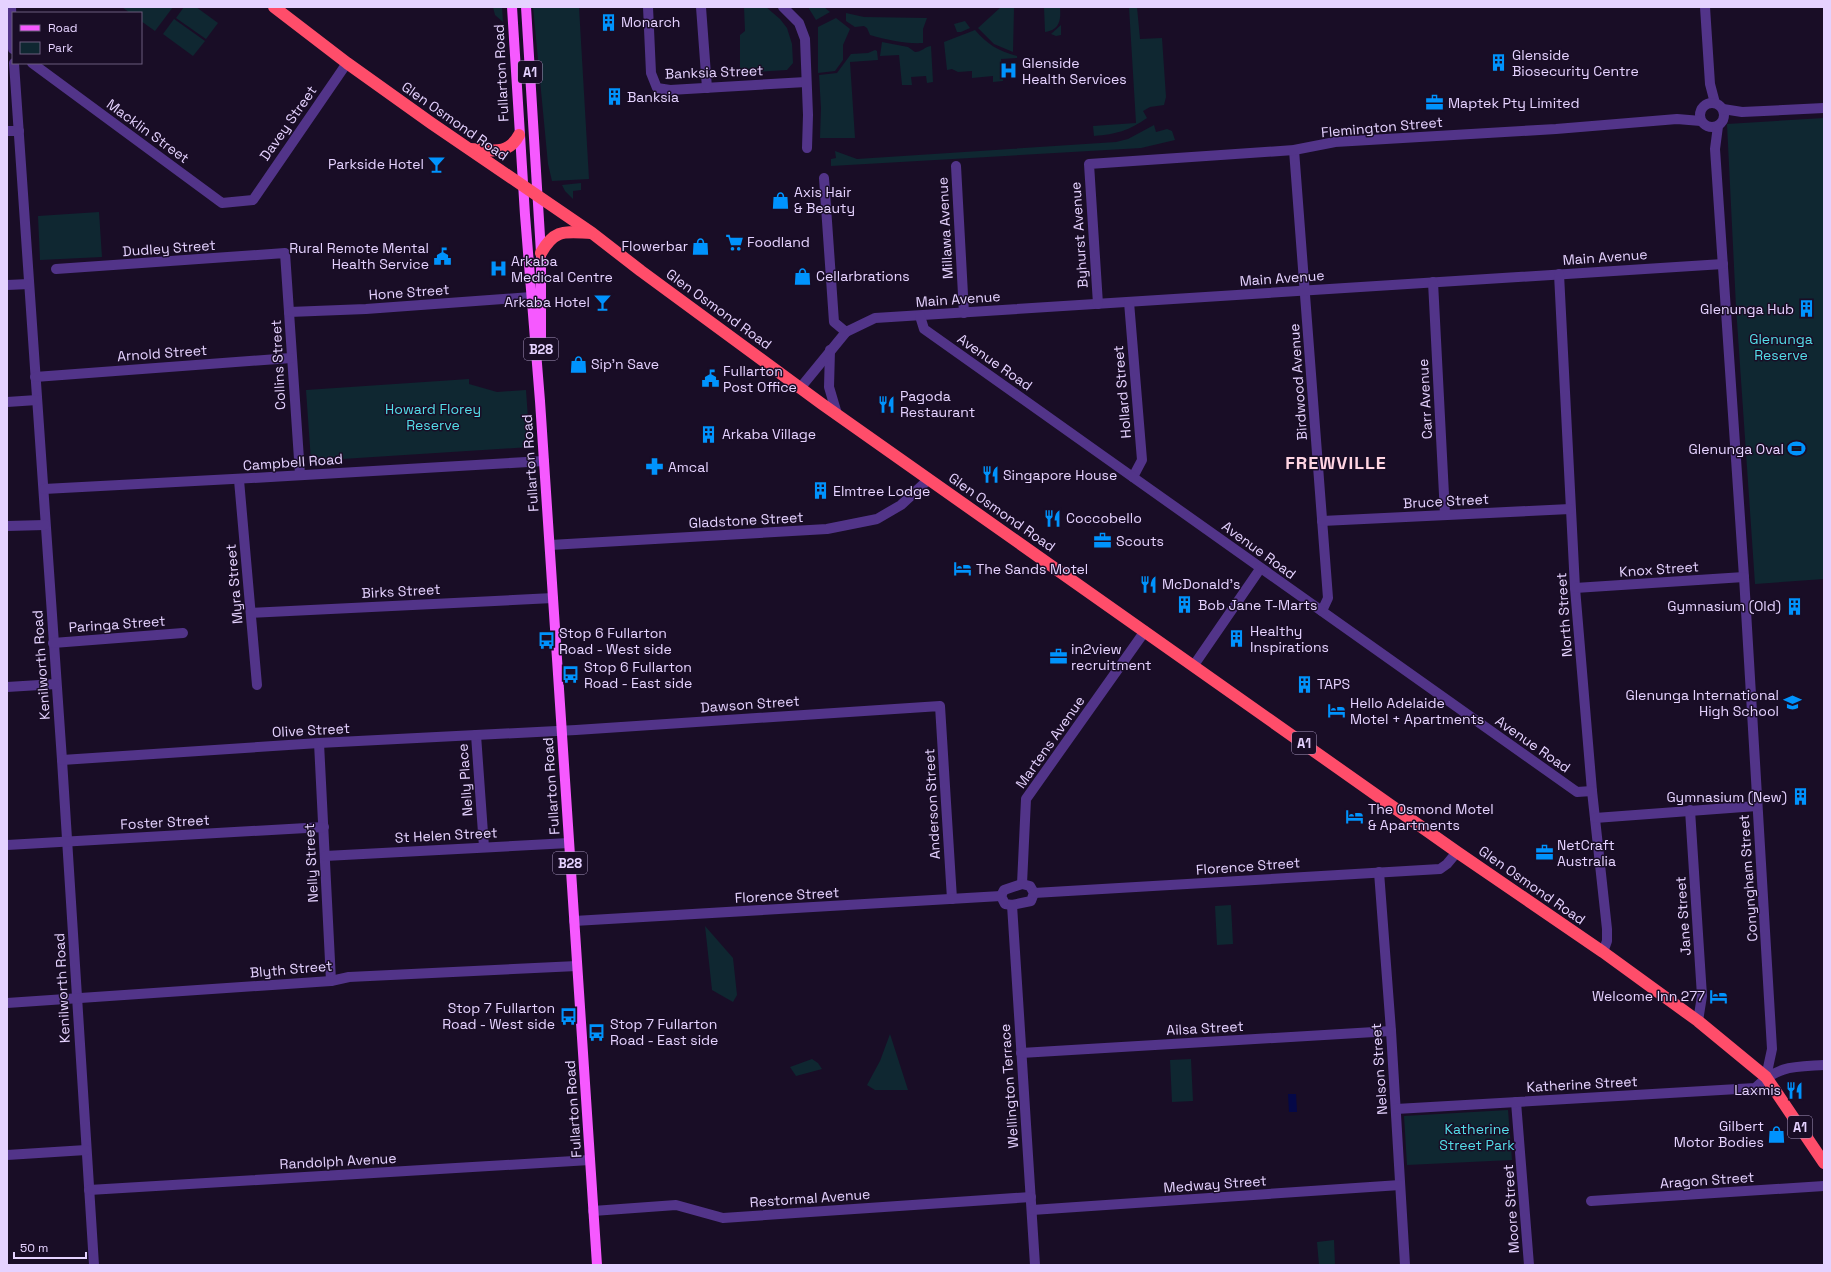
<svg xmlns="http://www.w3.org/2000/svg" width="1831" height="1272" viewBox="0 0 1831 1272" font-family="'Space Grotesk',sans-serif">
<rect width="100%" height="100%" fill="#190d26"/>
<g fill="#0f2731">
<polygon points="122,7 173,7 155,31 141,21 141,13 130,13"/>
<polygon points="184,7 196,7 218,23 206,39 176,18"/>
<polygon points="493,7 502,7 503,22 495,15"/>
<polygon points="533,7 579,7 589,179 552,181 548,164"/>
<polygon points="744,7 766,7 780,19 787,28 792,44 793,63 787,70 740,73 740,35 745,31"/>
<polygon points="808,7 824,7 830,12 816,20"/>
<polygon points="1001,7 1014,8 1013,52 994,44 978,28"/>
<path d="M1044,7H1060C1061,19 1060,30 1045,32Z"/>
<path d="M1129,7H1137L1140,39L1162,38L1166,97L1164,105L1150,107L1143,111L1147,118C1128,131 1117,134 1094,136L1093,126L1136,123Z"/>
<path d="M846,13L864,17L927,18L923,29V43C905,44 888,40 870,35L867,28L864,26L855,27L846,21Z"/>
<polygon points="836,18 850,29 843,45 843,60 835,71 818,73 818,27"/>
<polygon points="174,19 205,41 193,56 163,34"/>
<polygon points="965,21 970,28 961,32 957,32 954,24"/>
<polygon points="1061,25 1061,35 1056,36 1051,34"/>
<path d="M975,30C987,44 998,51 1017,56V58L1001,59L1003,81L993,82V76L972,78V71L958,72L952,69L947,70L944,42Z"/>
<path d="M882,42L908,47L915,52C922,52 924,47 931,46L933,82L927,83L926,76L911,77L912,85H902L899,55L880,56Z"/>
<polygon points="875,50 877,51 878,60 850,62 855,138 820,138 821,108 819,75 837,73 851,54 868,53"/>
<polygon points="1824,118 1824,579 1755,584 1736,307 1727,124"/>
<polygon points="1154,125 1156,132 1167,129 1172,131 1175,140 1141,148 831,166 831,159 836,158 835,151 857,159 1116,142 1128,139"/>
<polygon points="581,183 581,190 573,191 573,199 565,191 562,185"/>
<polygon points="99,212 102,257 40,260 38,216"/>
<polygon points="469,379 469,384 497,392 526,390 530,447 311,461 306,390"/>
<polygon points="1231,905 1233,944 1217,945 1215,906"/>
<polygon points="705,926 733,958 737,995 733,1002 712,990"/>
<polygon points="890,1034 908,1090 875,1090 867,1085 880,1061"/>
<polygon points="812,1059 818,1063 822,1069 796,1076 790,1067"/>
<polygon points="1191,1059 1193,1101 1172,1102 1170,1060"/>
<polygon points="1508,1110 1512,1160 1407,1165 1404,1116"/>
<polygon points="1334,1240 1335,1265 1319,1265 1317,1242"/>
</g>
<polygon fill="#050847" points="1288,1094 1296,1094 1297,1112 1289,1112"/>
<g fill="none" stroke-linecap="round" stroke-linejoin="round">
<g stroke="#523489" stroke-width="10">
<polyline points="11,7 13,49"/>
<polyline points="648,7 651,73 657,88 670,90 806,82"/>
<polyline points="701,7 707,88"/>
<polyline points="783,7 799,23 805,39 808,115 807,148"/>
<polyline points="1705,7 1710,84 1715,103"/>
<polyline points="14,63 62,760 94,1265"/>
<polyline points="32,63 222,203 253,200 347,63"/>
<circle cx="1712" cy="115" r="12"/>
<polyline points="1723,109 1742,112 1824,108"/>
<polyline points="1718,126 1715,149 1744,577 1772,1049 1766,1077"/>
<polyline points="7,131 19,131"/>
<polyline points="1294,150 1328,598 1322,611"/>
<polyline points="956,166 964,313"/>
<polyline points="824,178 834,322 846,332 875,318 1723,264"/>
<polyline points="56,269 285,253 300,474"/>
<polyline points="1559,274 1575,588 1592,791 1607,929 1607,941 1603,952"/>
<polyline points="1433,282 1445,514"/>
<polyline points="7,285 29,284"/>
<polyline points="1129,302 1142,460 1133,477"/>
<polyline points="1098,304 1089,164 1294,150 1335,142 1556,129 1677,119 1701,121"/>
<polyline points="289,312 366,309 531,297"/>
<path d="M920,316L924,329C1142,483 1359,639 1577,792L1592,791"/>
<polyline points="830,350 829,387 837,414"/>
<polyline points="35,377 291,358"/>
<polyline points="801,387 846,332"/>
<polyline points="7,402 37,400"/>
<polyline points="239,480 257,685"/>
<path d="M44,489C211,481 377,471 544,461"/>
<polyline points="1322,521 1570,509"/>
<polyline points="7,526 45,525"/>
<polyline points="550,545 827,529 877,519 901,505 929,479"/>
<polyline points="1575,588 1744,577"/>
<polyline points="251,613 553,598"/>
<polyline points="53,643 183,633"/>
<polyline points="1194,665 1260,569"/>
<polyline points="7,687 56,684"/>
<polyline points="476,735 484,847"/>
<polyline points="319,743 331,981"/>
<polyline points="62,760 319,743 576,730 940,706 952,899"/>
<polyline points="1690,810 1702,996 1698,1021"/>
<polyline points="1595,818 1757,806"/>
<polyline points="7,845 324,827"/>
<polyline points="325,856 569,843"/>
<polyline points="1379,872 1391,1031 1405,1265"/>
<polyline points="1022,884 1026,799 1145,631"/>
<polygon points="1022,884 1030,886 1034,893 1031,901 1012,905 1005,904 1001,896 1004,890"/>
<polyline points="1034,893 1440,869 1447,864 1457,852"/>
<polyline points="1012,905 1035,1265"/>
<polyline points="574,921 1001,896"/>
<polyline points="7,1003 331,981 349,977 577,966"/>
<polyline points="1021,1053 1391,1031"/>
<polyline points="1516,1102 1529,1265"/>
<path d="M1396,1109L1755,1088C1779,1065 1793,1067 1824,1065"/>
<polyline points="7,1155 86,1150"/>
<polyline points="89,1190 590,1160"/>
<polyline points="1591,1201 1824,1186"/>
<polyline points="1032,1210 1400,1185"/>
<polyline points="593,1211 676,1205 723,1218 1031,1197"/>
</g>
<g stroke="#f659ff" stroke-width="10">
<polyline points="512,7 525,215 540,401 597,1265"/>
<polyline points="526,7 541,253 541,351"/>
</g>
<g stroke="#ff4d6a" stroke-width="12">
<polyline points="274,7 347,63 431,123 592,233 641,271 822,404 1457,852 1603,952 1698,1021 1766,1077 1824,1163"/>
<path d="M470,149C491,150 508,156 519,135"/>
<path d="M541,253C555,228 565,232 591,233"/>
</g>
</g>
<defs>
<symbol id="building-bare" viewBox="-9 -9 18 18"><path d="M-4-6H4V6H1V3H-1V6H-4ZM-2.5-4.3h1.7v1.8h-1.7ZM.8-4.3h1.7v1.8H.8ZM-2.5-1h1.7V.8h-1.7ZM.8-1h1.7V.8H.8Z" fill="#0093fd" stroke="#190d26" stroke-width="2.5" paint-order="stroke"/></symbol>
<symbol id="hospital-bare" viewBox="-9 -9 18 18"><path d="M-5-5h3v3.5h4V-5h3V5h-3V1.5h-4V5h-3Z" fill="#0093fd" stroke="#190d26" stroke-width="2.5" paint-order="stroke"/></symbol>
<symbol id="office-bare" viewBox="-9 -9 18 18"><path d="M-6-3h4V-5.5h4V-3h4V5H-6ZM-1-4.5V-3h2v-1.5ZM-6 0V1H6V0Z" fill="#0093fd" stroke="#190d26" stroke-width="2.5" paint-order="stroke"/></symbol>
<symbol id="bar-bare" viewBox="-9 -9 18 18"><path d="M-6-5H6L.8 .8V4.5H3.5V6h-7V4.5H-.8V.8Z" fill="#0093fd" stroke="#190d26" stroke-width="2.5" paint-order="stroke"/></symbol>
<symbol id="shop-bare" viewBox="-9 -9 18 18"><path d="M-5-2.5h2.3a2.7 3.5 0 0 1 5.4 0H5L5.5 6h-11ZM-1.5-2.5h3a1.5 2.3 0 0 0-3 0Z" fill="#0093fd" stroke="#190d26" stroke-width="2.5" paint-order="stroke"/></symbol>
<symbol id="supermarket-bare" viewBox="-9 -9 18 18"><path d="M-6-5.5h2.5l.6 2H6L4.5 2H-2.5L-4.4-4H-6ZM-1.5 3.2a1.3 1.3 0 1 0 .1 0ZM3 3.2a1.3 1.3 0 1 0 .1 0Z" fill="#0093fd" stroke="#190d26" stroke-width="2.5" paint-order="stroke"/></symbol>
<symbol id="civic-bare" viewBox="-9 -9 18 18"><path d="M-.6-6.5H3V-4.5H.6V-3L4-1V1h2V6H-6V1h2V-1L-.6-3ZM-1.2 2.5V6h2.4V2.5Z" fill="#0093fd" stroke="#190d26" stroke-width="2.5" paint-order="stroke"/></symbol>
<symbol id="restaurant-bare" viewBox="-9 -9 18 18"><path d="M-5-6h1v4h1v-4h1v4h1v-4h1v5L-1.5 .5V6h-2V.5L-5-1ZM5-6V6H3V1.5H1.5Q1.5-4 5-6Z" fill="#0093fd" stroke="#190d26" stroke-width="2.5" paint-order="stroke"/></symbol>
<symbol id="stadium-bare" viewBox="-9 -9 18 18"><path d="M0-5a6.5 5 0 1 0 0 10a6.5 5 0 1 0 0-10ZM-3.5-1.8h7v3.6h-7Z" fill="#0093fd" stroke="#190d26" stroke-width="2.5" paint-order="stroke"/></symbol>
<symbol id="pharmacy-bare" viewBox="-9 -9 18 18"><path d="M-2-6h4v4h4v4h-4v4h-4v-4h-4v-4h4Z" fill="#0093fd" stroke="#190d26" stroke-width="2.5" paint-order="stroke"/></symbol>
<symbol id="hotel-bare" viewBox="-9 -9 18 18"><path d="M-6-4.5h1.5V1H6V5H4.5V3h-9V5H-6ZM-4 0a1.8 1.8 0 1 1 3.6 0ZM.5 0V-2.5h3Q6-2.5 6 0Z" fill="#0093fd" stroke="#190d26" stroke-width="2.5" paint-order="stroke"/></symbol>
<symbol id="bus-bare" viewBox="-9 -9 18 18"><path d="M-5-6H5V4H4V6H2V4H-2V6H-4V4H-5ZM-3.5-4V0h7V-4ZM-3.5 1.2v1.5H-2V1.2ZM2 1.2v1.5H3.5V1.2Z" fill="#0093fd" stroke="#190d26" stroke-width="2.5" paint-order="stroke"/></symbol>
<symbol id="school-bare" viewBox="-9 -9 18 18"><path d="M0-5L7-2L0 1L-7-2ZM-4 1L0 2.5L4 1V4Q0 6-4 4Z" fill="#0093fd" stroke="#190d26" stroke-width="2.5" paint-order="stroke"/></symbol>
</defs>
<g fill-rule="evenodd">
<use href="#building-bare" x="596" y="10" width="25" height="25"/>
<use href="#building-bare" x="1486" y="50" width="25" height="25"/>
<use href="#hospital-bare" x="996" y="58" width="25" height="25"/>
<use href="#building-bare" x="602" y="84" width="25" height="25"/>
<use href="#office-bare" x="1422" y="90" width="25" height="25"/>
<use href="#bar-bare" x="424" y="152" width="25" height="25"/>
<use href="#shop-bare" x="768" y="188" width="25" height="25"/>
<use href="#supermarket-bare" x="722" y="230" width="25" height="25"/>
<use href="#shop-bare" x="688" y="234" width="25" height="25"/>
<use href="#civic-bare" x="430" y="244" width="25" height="25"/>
<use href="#hospital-bare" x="486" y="256" width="25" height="25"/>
<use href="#shop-bare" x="790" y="264" width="25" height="25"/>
<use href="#bar-bare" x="590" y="290" width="25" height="25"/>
<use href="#building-bare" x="1794" y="296" width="25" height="25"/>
<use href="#shop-bare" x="566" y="352" width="25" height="25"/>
<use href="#civic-bare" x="698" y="366" width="25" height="25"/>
<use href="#restaurant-bare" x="874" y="392" width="25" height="25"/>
<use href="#building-bare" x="696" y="422" width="25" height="25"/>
<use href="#stadium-bare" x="1784" y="436" width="25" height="25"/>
<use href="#pharmacy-bare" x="642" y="454" width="25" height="25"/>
<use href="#restaurant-bare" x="978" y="462" width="25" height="25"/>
<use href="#building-bare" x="808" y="478" width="25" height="25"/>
<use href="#restaurant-bare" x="1040" y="506" width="25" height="25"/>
<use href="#office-bare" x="1090" y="528" width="25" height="25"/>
<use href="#hotel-bare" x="950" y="556" width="25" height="25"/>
<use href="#restaurant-bare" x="1136" y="572" width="25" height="25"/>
<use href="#building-bare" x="1172" y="592" width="25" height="25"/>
<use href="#building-bare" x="1782" y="594" width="25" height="25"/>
<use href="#building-bare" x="1224" y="626" width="25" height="25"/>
<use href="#bus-bare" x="534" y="628" width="25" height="25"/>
<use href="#office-bare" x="1046" y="644" width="25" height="25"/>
<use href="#bus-bare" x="558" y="662" width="25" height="25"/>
<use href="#building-bare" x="1292" y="672" width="25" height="25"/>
<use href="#school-bare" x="1780" y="690" width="25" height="25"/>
<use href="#hotel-bare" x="1324" y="698" width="25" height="25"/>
<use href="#building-bare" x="1788" y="784" width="25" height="25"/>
<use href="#hotel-bare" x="1342" y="804" width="25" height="25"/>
<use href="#office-bare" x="1532" y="840" width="25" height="25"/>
<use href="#hotel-bare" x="1706" y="984" width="25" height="25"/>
<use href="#bus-bare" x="556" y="1004" width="25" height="25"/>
<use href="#bus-bare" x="584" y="1020" width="25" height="25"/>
<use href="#restaurant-bare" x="1782" y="1078" width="25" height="25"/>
<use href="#shop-bare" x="1764" y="1122" width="25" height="25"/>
</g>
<g text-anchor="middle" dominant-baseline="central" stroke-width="3" stroke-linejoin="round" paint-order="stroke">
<g fill="#190d26" stroke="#a897be" stroke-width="1">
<rect x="518" y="61" width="24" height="22" rx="3"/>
<rect x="524" y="338" width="34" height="22" rx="3"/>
<rect x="1292" y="732" width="24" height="22" rx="3"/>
<rect x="553" y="852" width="34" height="22" rx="3"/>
<rect x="1788" y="1116" width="24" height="22" rx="3"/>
</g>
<g font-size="13" font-weight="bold" fill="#e5d2ff">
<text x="530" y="72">A1</text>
<text x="541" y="349">B28</text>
<text x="1304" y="743">A1</text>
<text x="570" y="863">B28</text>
<text x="1800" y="1127">A1</text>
</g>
<g font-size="14" fill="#e5d2ff" stroke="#190d26" text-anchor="start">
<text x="621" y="22">Monarch</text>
<text x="1512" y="55">Glenside<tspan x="1512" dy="16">Biosecurity Centre</tspan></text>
<text x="1022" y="63">Glenside<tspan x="1022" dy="16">Health Services</tspan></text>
<text x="627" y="97">Banksia</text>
<text x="1448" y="103">Maptek Pty Limited</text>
<text x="424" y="164" text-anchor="end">Parkside Hotel</text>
<text x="794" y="192">Axis Hair<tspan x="794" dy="16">&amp; Beauty</tspan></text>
<text x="747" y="242">Foodland</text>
<text x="688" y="246" text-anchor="end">Flowerbar</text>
<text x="429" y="248" text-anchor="end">Rural Remote Mental<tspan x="429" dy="16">Health Service</tspan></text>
<text x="511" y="261">Arkaba<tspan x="511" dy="16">Medical Centre</tspan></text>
<text x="816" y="276">Cellarbrations</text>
<text x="590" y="302" text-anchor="end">Arkaba Hotel</text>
<text x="1794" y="309" text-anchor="end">Glenunga Hub</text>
<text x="591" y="364">Sip'n Save</text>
<text x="723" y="371">Fullarton<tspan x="723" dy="16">Post Office</tspan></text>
<text x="900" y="396">Pagoda<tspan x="900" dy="16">Restaurant</tspan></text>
<text x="722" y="434">Arkaba Village</text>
<text x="1784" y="449" text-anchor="end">Glenunga Oval</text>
<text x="668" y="467">Amcal</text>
<text x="1003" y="475">Singapore House</text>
<text x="833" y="491">Elmtree Lodge</text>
<text x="1066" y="518">Coccobello</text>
<text x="1116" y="541">Scouts</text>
<text x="976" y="569">The Sands Motel</text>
<text x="1162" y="584">McDonald's</text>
<text x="1198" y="605">Bob Jane T-Marts</text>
<text x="1781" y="606" text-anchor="end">Gymnasium (Old)</text>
<text x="1250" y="631">Healthy<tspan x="1250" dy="16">Inspirations</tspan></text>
<text x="559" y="633">Stop 6 Fullarton<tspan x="559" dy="16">Road - West side</tspan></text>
<text x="1071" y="649">in2view<tspan x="1071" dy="16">recruitment</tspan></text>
<text x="584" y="667">Stop 6 Fullarton<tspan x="584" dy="16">Road - East side</tspan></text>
<text x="1317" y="684">TAPS</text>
<text x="1779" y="695" text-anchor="end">Glenunga International<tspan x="1779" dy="16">High School</tspan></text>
<text x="1350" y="703">Hello Adelaide<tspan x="1350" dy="16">Motel + Apartments</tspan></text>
<text x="1787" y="797" text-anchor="end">Gymnasium (New)</text>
<text x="1368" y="809">The Osmond Motel<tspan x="1368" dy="16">&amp; Apartments</tspan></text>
<text x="1557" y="845">NetCraft<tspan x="1557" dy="16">Australia</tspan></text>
<text x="1705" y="996" text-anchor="end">Welcome Inn 277</text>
<text x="555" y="1008" text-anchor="end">Stop 7 Fullarton<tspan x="555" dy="16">Road - West side</tspan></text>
<text x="610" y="1024">Stop 7 Fullarton<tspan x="610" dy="16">Road - East side</tspan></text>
<text x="1781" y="1090" text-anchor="end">Laxmis</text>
<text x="1764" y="1126" text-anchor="end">Gilbert<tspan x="1764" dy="16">Motor Bodies</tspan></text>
</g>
<g font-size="14" fill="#e5d2ff" stroke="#190d26">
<text transform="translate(714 72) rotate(-2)">Banksia Street</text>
<text transform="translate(501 73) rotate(-93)">Fullarton Road</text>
<text transform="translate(455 121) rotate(35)">Glen Osmond Road</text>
<text transform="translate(288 123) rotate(-55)">Davey Street</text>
<text transform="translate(1382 127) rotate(-5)">Flemington Street</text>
<text transform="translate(148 131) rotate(36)">Macklin Street</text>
<text transform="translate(945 228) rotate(-93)">Millawa Avenue</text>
<text transform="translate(1079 235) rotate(-94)">Byhurst Avenue</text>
<text transform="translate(169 248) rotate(-4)">Dudley Street</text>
<text transform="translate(1605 257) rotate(-4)">Main Avenue</text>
<text transform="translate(1282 278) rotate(-4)">Main Avenue</text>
<text transform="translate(409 292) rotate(-4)">Hone Street</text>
<text transform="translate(958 299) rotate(-4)">Main Avenue</text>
<text transform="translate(719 309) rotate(36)">Glen Osmond Road</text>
<text transform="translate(162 353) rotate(-4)">Arnold Street</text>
<text transform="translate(995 362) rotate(35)">Avenue Road</text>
<text transform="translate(278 365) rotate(-93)">Collins Street</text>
<text transform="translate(1298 382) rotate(-94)">Birdwood Avenue</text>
<text transform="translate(1122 392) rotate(-95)">Hollard Street</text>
<text transform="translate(1425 399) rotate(-93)">Carr Avenue</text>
<text transform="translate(293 462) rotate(-4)">Campbell Road</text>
<text transform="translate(530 463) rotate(-94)">Fullarton Road</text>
<text transform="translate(1446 501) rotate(-3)">Bruce Street</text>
<text transform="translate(1002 512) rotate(35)">Glen Osmond Road</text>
<text transform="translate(746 520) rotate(-3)">Gladstone Street</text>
<text transform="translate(1259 550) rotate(36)">Avenue Road</text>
<text transform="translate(1659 569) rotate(-4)">Knox Street</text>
<text transform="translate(234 584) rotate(-95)">Myra Street</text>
<text transform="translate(401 591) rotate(-3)">Birks Street</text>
<text transform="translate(1564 615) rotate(-94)">North Street</text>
<text transform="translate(117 624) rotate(-4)">Paringa Street</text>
<text transform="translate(41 665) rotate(-94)">Kenilworth Road</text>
<text transform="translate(750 704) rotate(-4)">Dawson Street</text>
<text transform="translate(311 730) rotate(-3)">Olive Street</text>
<text transform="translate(1050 742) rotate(-55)">Martens Avenue</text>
<text transform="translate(1533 744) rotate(35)">Avenue Road</text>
<text transform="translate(465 780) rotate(-94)">Nelly Place</text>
<text transform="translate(551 786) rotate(-94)">Fullarton Road</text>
<text transform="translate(932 804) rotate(-93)">Anderson Street</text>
<text transform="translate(165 822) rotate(-3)">Foster Street</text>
<text transform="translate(446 835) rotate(-3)">St Helen Street</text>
<text transform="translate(311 863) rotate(-93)">Nelly Street</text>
<text transform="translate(1248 866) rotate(-4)">Florence Street</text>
<text transform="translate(1748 878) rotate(-94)">Conyngham Street</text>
<text transform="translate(1532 885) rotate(35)">Glen Osmond Road</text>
<text transform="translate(787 895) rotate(-3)">Florence Street</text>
<text transform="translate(1683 916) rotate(-94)">Jane Street</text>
<text transform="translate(291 969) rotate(-5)">Blyth Street</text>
<text transform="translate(62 988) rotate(-93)">Kenilworth Road</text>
<text transform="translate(1205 1028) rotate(-3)">Ailsa Street</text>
<text transform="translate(1379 1069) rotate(-94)">Nelson Street</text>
<text transform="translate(1582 1084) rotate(-3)">Katherine Street</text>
<text transform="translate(1009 1086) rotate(-94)">Wellington Terrace</text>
<text transform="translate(573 1109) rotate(-94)">Fullarton Road</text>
<text transform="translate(338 1161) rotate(-3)">Randolph Avenue</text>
<text transform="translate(1707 1180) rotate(-4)">Aragon Street</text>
<text transform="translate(1215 1184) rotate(-4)">Medway Street</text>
<text transform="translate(810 1198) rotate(-4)">Restormal Avenue</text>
<text transform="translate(1511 1209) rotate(-94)">Moore Street</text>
</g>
<g font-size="14" fill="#54dfe9" stroke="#190d26">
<text x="1781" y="339">Glenunga<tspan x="1781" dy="16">Reserve</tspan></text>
<text x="433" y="409">Howard Florey<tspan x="433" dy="16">Reserve</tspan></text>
<text x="1477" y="1129">Katherine<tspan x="1477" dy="16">Street Park</tspan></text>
</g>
<g font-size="18" font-weight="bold" letter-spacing="1" fill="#ffd4e2" stroke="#190d26">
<text x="1336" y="462">FREWVILLE</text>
</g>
</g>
<rect width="1831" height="1272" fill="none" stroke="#e5d2ff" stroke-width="16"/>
<rect x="12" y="12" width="130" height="52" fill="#190d26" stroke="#6b5c7d"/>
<rect x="20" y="25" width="20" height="6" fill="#f659ff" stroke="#6b5c7d"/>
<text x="48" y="32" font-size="12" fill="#e5d2ff">Road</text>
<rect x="20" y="42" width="20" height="12" fill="#0f2731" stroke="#6b5c7d"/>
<text x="48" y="52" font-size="12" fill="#e5d2ff">Park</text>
<path d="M14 1252v6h72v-6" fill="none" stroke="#e5d2ff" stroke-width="2"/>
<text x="20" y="1252" font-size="12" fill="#e5d2ff" stroke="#190d26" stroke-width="3" paint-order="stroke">50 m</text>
</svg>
